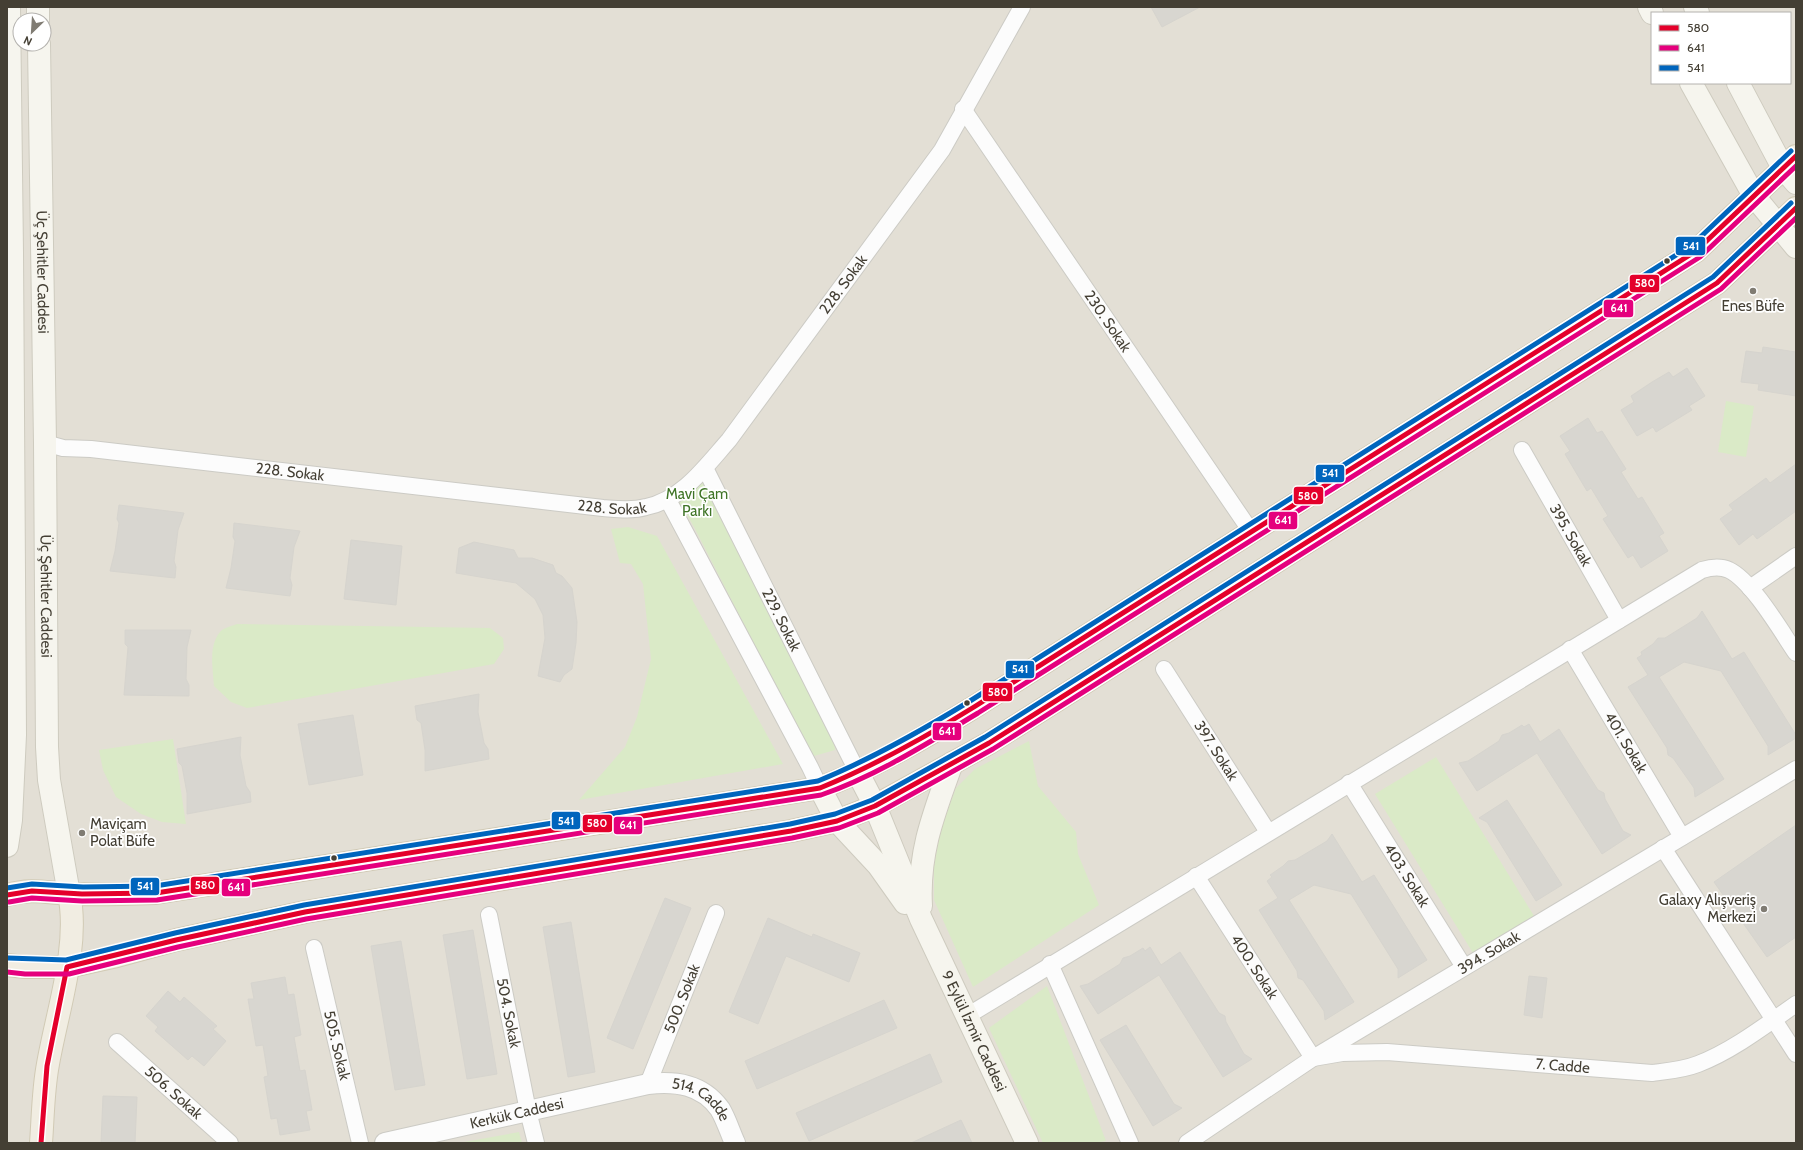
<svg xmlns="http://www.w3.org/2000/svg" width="1803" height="1150" viewBox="0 0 1803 1150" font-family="Cabin,sans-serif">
<rect width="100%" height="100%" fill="#eeede8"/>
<path fill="#e3dfd5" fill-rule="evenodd" d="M7,7H1796V1143H7ZM1652,13H1790V83H1652ZM20,20H44V44H20Z"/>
<g fill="#daeac7">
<polygon points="1726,401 1754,406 1746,457 1718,452"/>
<polygon points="703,482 834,741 835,750 814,756 811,755 694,527 687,515 671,499"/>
<polygon points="628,527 657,536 783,764 579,800 625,747 637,717 651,659 643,584 631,564 620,563 611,529"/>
<path d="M237,624L490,628L503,638L504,649L494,664L247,708L231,702L214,686C213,670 208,646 220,632C223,628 232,626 237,624Z"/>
<polygon points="173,739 186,824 162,822 141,814 116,797 103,770 99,750"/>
<polygon points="1029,741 1038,786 1076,832 1078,854 1099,905 973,987 934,900 934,866 941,828 956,788 975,769"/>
<polygon points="1436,757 1534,916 1473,953 1375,794"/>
<polygon points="1047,986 1106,1141 1094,1143 1043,1143 989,1028"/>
<polygon points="519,1132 522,1143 459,1143"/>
</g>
<g fill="#d8d6d0" stroke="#d6d4ce">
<polygon points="1151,7 1200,7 1162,27"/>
<polygon points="1763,347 1796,352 1796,396 1758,390 1759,384 1741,382 1746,351 1762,353"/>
<polygon points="1687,368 1705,396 1689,406 1692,410 1656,432 1653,427 1637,436 1621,410 1634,402 1631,396 1652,382 1669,372 1673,377"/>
<polygon points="1588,418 1597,433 1602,431 1626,469 1621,472 1638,499 1642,497 1664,533 1659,536 1668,551 1641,568 1633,555 1628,558 1603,519 1608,516 1591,488 1587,491 1565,454 1570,451 1560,436"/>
<polygon points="1796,464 1796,511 1757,539 1753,534 1739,545 1720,519 1733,510 1729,505 1766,478 1770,483"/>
<polygon points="119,505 184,513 178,530 174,561 176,567 175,578 110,571 115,551 119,523 117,519"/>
<polygon points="234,523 300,531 294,547 290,578 292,585 290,596 226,588 231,568 235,541 233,537"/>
<polygon points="351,540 402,546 396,605 344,599"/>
<polygon points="474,542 514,550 518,558 532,558 553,565 556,573 562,576 572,588 577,622 576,643 572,669 564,675 560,682 538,676 545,638 543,615 535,599 516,583 456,573 459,548"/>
<polygon points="1702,611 1732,659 1744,652 1796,735 1796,738 1768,755 1768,746 1721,671 1684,662 1659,677 1724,779 1695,797 1694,788 1673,758 1668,755 1667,748 1628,687 1648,675 1637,658 1642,655 1641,652 1653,644 1658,638 1665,638 1697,618"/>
<polygon points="125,630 191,630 187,647 186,679 189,685 189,696 124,695 128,647 125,644"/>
<polygon points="479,694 478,712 484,743 488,749 489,759 425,771 425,750 421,723 417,720 415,706"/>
<polygon points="353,715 363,775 309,785 298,724"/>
<polygon points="1529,724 1540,742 1559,729 1598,790 1604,793 1605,799 1623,831 1631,835 1602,854 1537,753 1477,791 1459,763 1468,761 1499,741 1502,735 1509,733 1522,725 1524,727"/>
<polygon points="241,737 240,755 246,786 250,792 251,802 187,814 187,793 182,766 179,763 177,749"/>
<polygon points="1507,800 1562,885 1536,901 1487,822 1479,818"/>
<polygon points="1796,825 1796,937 1767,957 1714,882"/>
<polygon points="1332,834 1362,882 1374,875 1427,960 1398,978 1398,969 1351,894 1314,885 1289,900 1354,1002 1325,1020 1324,1011 1303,980 1298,978 1297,971 1259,910 1278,898 1267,881 1272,877 1270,875 1283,866 1288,861 1295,860 1327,841"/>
<polygon points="665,898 691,908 633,1049 607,1038"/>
<polygon points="768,918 812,937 813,934 860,953 849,982 786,956 758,1024 729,1012"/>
<polygon points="571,922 595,1072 568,1077 543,927"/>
<polygon points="473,930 497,1074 467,1079 443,935"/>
<polygon points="401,941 425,1085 395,1090 371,946"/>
<polygon points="1150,947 1161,965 1180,952 1219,1013 1225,1016 1226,1022 1244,1054 1252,1059 1223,1077 1159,975 1098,1014 1080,986 1088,984 1120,964 1123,958 1130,956 1143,948 1145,951"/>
<polygon points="1529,976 1547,978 1542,1018 1524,1015"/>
<polygon points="285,977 288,995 294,994 301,1035 294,1037 300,1071 305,1070 312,1110 306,1111 310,1130 280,1135 277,1118 271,1119 264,1077 268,1076 263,1045 256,1046 248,999 254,999 251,983"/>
<polygon points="168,991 180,1002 184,997 217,1026 213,1029 226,1041 204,1066 192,1056 188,1060 155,1031 158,1027 146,1016"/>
<polygon points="884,1000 897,1028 757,1089 745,1061"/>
<polygon points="1126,1025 1174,1104 1182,1108 1153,1126 1100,1040"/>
<polygon points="930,1054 942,1082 809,1141 796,1113"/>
<polygon points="103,1096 137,1097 135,1143 101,1143"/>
<polygon points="961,1120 972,1143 911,1143"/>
</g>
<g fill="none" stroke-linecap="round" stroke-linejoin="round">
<defs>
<g id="minor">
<path id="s1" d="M963,109L1252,533"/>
<path id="s2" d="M45,443L63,448L91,449L603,508C617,509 632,511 646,507C682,500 706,466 729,440L942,150L1022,7"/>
<path id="s3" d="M1522,450L1619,620"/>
<path id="s4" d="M705,468L858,773"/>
<polyline points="668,500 810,767 820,788"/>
<polyline points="1750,588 1796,556"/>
<path id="s5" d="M1570,649L1682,837"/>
<path id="s6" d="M1164,669L1268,832"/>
<path id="s7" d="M1349,783L1464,967"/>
<polyline points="1663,848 1796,1054"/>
<path id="s8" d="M1196,876L1313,1058L1342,1053L1387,1052L1652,1073C1668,1071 1683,1070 1698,1064C1732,1051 1766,1025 1796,1004"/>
<path id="s9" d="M489,915L528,1111L536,1143"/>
<path id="s10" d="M314,948L360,1143"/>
<polyline points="1050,964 1130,1143"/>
<path d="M967,1016L1702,570C1712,567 1720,566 1729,570C1752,581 1781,631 1796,653"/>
<path id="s11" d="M117,1042L230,1143"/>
<path id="s12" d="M648,1084L716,913"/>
<path id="s13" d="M1187,1143L1313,1058L1796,769"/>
</g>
<g id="tertiary">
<path id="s14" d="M385,1143L648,1084C676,1081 702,1084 720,1109C726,1119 730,1132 735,1143"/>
</g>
<g id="secondary">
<polyline points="38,7 38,20"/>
<polyline points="1649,7 1652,13"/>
<polyline points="1695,7 1698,13"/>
<path id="s15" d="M39,44L45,443L47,747L49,780L69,894"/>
<polyline points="1691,83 1754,196 1796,247"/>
<polyline points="1738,83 1783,168 1796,183"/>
<path id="s16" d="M858,773L875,806L921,919L1027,1143"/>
<polyline points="820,788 837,821 878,865 905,903"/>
<polyline points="7,846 11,820 15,735 12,253 9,7"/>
<path d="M921,906C918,852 934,813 952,763"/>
</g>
<g id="primary">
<path d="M7,895C33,888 46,893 72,894C100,895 128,894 156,893L820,788C874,767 924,738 974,707L1696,251L1796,156"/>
<polyline points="7,965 25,967 67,967 117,956 176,940 305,912 791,831 837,821 875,806 989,743 1717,283 1796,208"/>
<path d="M41,1143C43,1117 43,1090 48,1064C57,1012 80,945 69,894"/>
</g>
</defs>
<use href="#minor" stroke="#cccbc5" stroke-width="18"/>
<use href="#tertiary" stroke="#cccbc5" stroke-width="22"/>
<use href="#secondary" stroke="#cecbbf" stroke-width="24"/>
<use href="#primary" stroke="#d1cab5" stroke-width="24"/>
<use href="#minor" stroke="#fcfcfc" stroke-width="16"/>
<use href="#tertiary" stroke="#fcfcfc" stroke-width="20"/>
<use href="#secondary" stroke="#f6f5ee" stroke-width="22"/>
<use href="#primary" stroke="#f1ede2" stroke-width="22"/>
<defs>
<g id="bus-1">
<path d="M7,895L32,891L82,894L156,893L820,788C874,766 924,738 974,707L1696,251L1796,156"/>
<polyline points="41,1143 47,1066 67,967 176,940 305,912 791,831 837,821 875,806 989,743 1717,283 1796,208"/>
</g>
<g id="bus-2">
<path d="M9,902L32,898L82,901L157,900L821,795C876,776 928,743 978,713L1700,257L1796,166"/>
<polyline points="7,972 25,974 69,974 178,947 306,919 792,838 839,828 878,813 993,749 1721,289 1796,218"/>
</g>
<g id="bus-3">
<path d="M7,888L32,884L83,887L155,886L818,781C872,759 921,731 970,701L1692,245L1791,151"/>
<polyline points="8,958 66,960 175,933 304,905 790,824 835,814 872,800 985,737 1713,277 1791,203"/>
</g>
</defs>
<use href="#bus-1" stroke="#fff" stroke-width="8"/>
<use href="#bus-2" stroke="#fff" stroke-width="8"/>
<use href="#bus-3" stroke="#fff" stroke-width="8"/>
<use href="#bus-1" stroke="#e4002b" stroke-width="5"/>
<use href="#bus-2" stroke="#e5007d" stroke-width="5"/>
<use href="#bus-3" stroke="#0065bd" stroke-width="5"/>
</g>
<g fill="#443f34" stroke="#fff" stroke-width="1.5">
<circle cx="1667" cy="261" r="3.5"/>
<circle cx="967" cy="703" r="3.5"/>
<circle cx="334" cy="858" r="3.5"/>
</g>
<g fill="#807c73" stroke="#fff" stroke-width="1.5">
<circle cx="1753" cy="291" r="4"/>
<circle cx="82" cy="833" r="4"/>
<circle cx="1764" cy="909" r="4"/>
</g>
<g text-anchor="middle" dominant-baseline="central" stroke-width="3.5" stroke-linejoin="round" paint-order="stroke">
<g font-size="15" fill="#443f34" stroke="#fff">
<text stroke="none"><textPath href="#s15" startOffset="228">Üç Şehitler Caddesi</textPath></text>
<text stroke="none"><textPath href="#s2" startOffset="907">228. Sokak</textPath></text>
<text stroke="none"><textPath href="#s1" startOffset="257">230. Sokak</textPath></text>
<text stroke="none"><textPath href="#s2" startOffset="247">228. Sokak</textPath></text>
<text stroke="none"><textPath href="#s2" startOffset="571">228. Sokak</textPath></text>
<text stroke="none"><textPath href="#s3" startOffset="98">395. Sokak</textPath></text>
<text stroke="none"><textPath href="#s15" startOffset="552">Üç Şehitler Caddesi</textPath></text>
<text stroke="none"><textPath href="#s4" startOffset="170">229. Sokak</textPath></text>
<text stroke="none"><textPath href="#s5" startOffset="109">401. Sokak</textPath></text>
<text stroke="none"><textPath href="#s6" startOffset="97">397. Sokak</textPath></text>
<text stroke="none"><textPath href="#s7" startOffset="109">403. Sokak</textPath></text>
<text stroke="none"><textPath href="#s13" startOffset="357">394. Sokak</textPath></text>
<text stroke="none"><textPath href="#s8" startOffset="108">400. Sokak</textPath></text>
<text stroke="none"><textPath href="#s12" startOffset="92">500. Sokak</textPath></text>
<text stroke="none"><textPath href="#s9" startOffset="100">504. Sokak</textPath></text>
<text stroke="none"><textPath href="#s16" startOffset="283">9 Eylül İzmir Caddesi</textPath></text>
<text stroke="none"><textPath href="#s10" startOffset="100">505. Sokak</textPath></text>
<text stroke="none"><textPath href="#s8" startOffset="467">7. Cadde</textPath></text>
<text stroke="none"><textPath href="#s11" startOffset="76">506. Sokak</textPath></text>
<text stroke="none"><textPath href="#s14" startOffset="328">514. Cadde</textPath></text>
<text stroke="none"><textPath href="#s14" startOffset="135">Kerkük Caddesi</textPath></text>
</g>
<g font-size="15" fill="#443f34" stroke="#fff">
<text x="1753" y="306">Enes Büfe</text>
<text x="90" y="824" text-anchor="start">Maviçam<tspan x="90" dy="17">Polat Büfe</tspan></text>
<text x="1756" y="900" text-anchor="end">Galaxy Alışveriş<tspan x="1756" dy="17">Merkezi</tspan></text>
</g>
<g font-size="15" fill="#407528" stroke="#fff">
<text x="697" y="494">Mavi Çam<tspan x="697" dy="17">Parkı</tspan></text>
</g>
</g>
<g stroke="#fff" stroke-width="1.5">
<rect x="1675" y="236" width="31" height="20" rx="4" fill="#0065bd"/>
<rect x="1629" y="274" width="31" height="19" rx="4" fill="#e4002b"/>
<rect x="1603" y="299" width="31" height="19" rx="4" fill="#e5007d"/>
<rect x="1315" y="464" width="30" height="19" rx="4" fill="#0065bd"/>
<rect x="1293" y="486" width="31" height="19" rx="4" fill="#e4002b"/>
<rect x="1268" y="511" width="30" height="19" rx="4" fill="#e5007d"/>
<rect x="1005" y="660" width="30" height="19" rx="4" fill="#0065bd"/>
<rect x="982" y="682" width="31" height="20" rx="4" fill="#e4002b"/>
<rect x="932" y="722" width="30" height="19" rx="4" fill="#e5007d"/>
<rect x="551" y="811" width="30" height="19" rx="4" fill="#0065bd"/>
<rect x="582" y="814" width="31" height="19" rx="4" fill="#e4002b"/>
<rect x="613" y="816" width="30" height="19" rx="4" fill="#e5007d"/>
<rect x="190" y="876" width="30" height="19" rx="4" fill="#e4002b"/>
<rect x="130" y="877" width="30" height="19" rx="4" fill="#0065bd"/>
<rect x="221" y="878" width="30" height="19" rx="4" fill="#e5007d"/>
</g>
<g font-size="11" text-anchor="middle" font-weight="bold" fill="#fff">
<text x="1691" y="250">541</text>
<text x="1645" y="287">580</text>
<text x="1619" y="312">641</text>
<text x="1330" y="477">541</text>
<text x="1308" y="500">580</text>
<text x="1283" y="524">641</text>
<text x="1020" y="673">541</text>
<text x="998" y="696">580</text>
<text x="947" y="735">641</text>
<text x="566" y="825">541</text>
<text x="597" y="827">580</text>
<text x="628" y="829">641</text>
<text x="205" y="889">580</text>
<text x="145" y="890">541</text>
<text x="236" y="891">641</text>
</g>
<rect width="1803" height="1150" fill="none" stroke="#443f34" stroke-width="16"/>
<rect x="1651" y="12" width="140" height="72" fill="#ffffff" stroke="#b4b2ae"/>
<rect x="1659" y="25" width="20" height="6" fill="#e4002b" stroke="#b4b2ae"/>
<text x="1687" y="32" font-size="12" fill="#443f34">580</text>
<rect x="1659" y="45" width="20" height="6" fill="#e5007d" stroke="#b4b2ae"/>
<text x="1687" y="52" font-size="12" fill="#443f34">641</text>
<rect x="1659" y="65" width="20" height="6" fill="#0065bd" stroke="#b4b2ae"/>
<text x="1687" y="72" font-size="12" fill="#443f34">541</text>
<g transform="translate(32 32) rotate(205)"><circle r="19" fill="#ffffff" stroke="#b4b2ae"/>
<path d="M0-3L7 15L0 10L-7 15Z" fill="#807c73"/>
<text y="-6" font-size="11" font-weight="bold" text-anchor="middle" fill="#443f34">N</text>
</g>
</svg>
